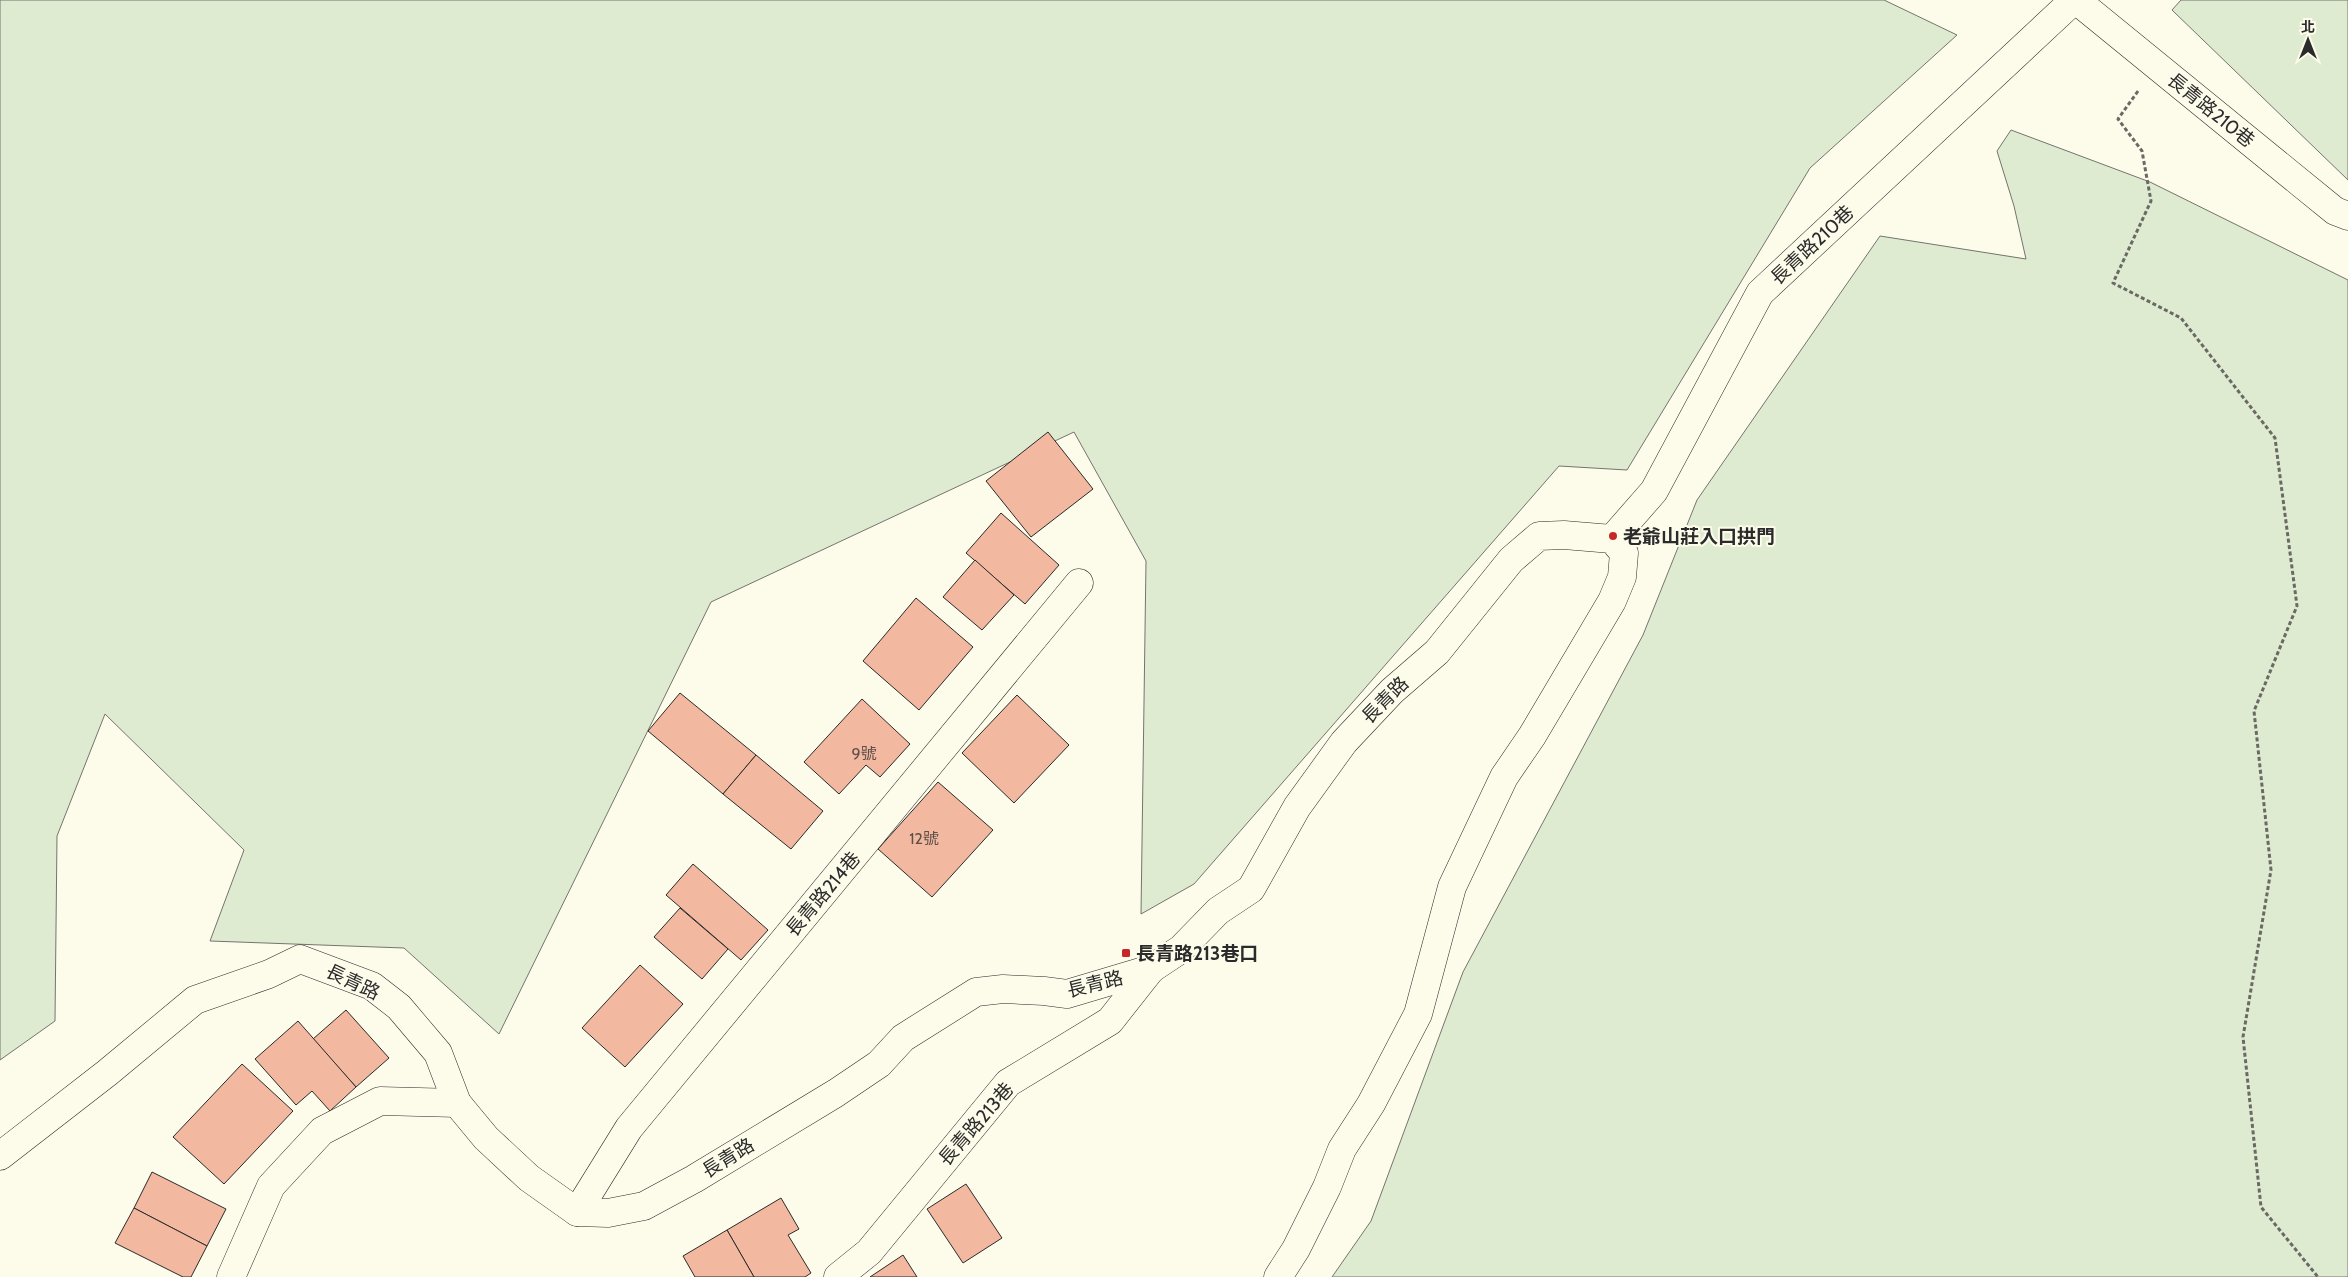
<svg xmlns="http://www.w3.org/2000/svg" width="2348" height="1277" viewBox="0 0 2348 1277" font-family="Cabin,'Noto Sans TC',sans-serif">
<rect width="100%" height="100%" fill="#fdfbea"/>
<g fill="#deebd1" stroke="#74746e">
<polygon points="0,0 1884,0 1957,35 1810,168 1627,470 1559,466 1194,884 1141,914 1146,561 1074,432 711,602 499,1034 404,948 210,941 244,850 105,714 57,836 55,1021 0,1060"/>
<polygon points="2181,0 2348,0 2348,180 2172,10"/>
<polygon points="2011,130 2150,182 2348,280 2348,1277 1332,1277 1371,1221 1463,972 1643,635 1697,500 1880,236 2026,259 2014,206 1997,151"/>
</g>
<g fill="#f2b8a0" stroke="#2b2b2b">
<polygon points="1048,432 1093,489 1031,537 986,481"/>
<polygon points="1001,513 1059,565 1025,604 966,553"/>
<polygon points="975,560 1014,595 982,630 943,597"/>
<polygon points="916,598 973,647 919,710 863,661"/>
<polygon points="680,693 756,755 723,794 648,731"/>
<polygon points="1017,695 1069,745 1014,803 962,753"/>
<polygon points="862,699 910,744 880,777 866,765 839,794 804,762"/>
<polygon points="756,755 823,811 791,849 723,794"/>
<polygon points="938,782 993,830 932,897 878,849"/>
<polygon points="693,864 768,930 741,960 666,895"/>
<polygon points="680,908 728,949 702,979 654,937"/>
<polygon points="640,965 683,1004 625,1067 582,1028"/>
<polygon points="346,1010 389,1058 356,1087 313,1039"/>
<polygon points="298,1021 356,1087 330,1111 312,1091 296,1105 255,1059"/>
<polygon points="242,1064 293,1111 224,1184 173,1137"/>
<polygon points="152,1172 226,1209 207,1246 134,1208"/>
<polygon points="966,1184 1002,1238 963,1263 927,1209"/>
<polygon points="781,1198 799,1229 788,1235 811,1273 805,1277 754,1277 727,1230"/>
<polygon points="134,1208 207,1246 191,1277 183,1277 115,1243"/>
<polygon points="727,1230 754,1277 695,1277 683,1256"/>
<polygon points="903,1255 917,1277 870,1277"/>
</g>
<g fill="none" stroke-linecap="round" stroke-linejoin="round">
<defs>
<g id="minor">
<polyline points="2076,0 2335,211 2348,216"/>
<polyline points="1612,539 1654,491 1760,293 2074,0"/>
<polyline points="0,1156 107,1073 195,1000 269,974 300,959 372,986 399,1007 438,1053 457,1103 486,1138 529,1178 577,1212 608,1213 644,1206 694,1179 836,1093 879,1064 903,1038 976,992 1003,989 1044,991 1067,994 1151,969 1181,949 1218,911 1251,889 1297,807 1344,742 1392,691 1437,652 1511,560 1539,536 1564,535 1612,539 1624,553 1622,577 1612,601 1532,736 1504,777 1452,887 1418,1014 1371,1104 1342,1149 1327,1187 1296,1249 1278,1277"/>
<polyline points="577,1212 629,1128 1079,583"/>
<polyline points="231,1277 271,1186 322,1131 380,1101 457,1103"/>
<polyline points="838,1277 869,1252 1008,1083 1110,1021 1151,969"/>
</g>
</defs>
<use href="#minor" stroke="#2b2b2b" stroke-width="29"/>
<polyline stroke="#6a6964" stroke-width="3" stroke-dasharray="4 2.5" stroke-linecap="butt" points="2138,91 2118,119 2142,151 2151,201 2113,283 2181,318 2275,438 2297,606 2254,711 2271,870 2243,1037 2261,1207 2318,1277"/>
<use href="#minor" stroke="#fdfbea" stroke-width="28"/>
</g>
<g fill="#c62828" stroke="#fdfbea" stroke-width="2">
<circle cx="1613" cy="536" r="5"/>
<rect x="1121" y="948" width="10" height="10" rx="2.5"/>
</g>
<g text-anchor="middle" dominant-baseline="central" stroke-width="4" stroke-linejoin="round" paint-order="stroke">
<g font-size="16" fill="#5d4e48">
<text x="864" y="753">9號</text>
<text x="924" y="838">12號</text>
</g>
<g font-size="19" fill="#2b2b2b" stroke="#fdfbea">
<text transform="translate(2211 110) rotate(39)">長青路210巷</text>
<text transform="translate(1812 245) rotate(-43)">長青路210巷</text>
<text transform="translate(1385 700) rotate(-45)">長青路</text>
<text transform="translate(823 894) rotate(-50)">長青路214巷</text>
<text transform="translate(353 982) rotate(25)">長青路</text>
<text transform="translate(1095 984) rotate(-14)">長青路</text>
<text transform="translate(976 1124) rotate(-49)">長青路213巷</text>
<text transform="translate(728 1158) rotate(-32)">長青路</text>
</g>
<g font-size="19" font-weight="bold" fill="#2b2b2b" stroke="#fdfbea" text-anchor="start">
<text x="1623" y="536">老爺山莊入口拱門</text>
<text x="1136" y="953">長青路213巷口</text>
</g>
</g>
<g transform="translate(2308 40)" stroke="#fdfbea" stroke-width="4" paint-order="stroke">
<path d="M0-4L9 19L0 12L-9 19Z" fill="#2b2b2b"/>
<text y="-8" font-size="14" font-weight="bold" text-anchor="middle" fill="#2b2b2b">北</text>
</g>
</svg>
